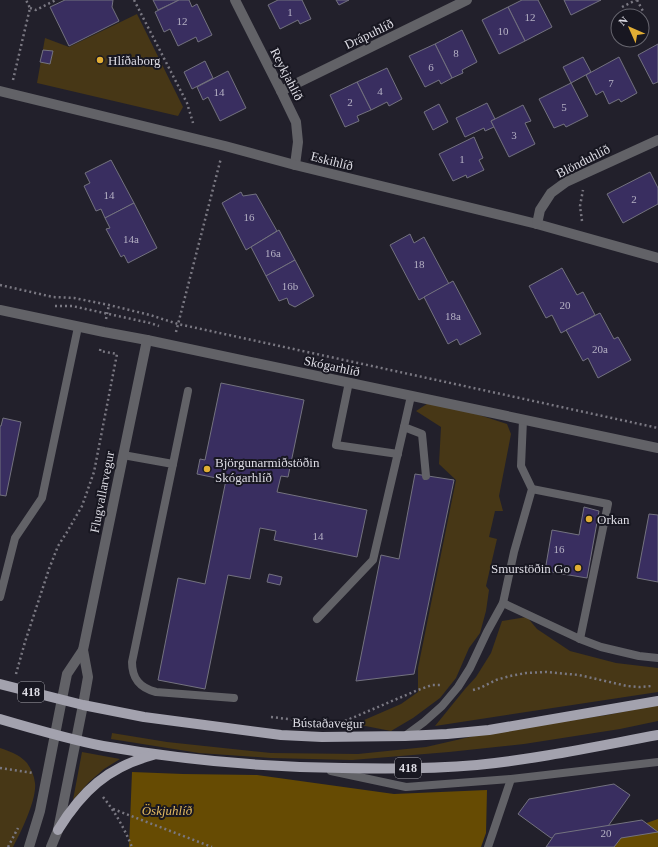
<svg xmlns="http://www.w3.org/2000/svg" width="658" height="847" viewBox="0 0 658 847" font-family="'Times New Roman',serif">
<rect width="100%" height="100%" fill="#22202b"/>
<g fill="#473716">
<polygon points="137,14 183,107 178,116 37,83 45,38 69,47"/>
<polygon points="433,400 507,424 511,434 499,496 503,511 495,511 489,537 497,539 486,586 489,590 486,611 480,633 469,648 456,678 440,698 413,718 391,731 355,724 401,704 418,692 418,668 456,480 439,464 441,427 416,411"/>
<polygon points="527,617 537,629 570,651 616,663 658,668 658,692 435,726 465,689 476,677 491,653 502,621"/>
<polygon points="658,705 658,721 620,729 524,744 449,752 352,760 271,758 199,753 111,739 112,733 167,742 271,753 358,754 426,747 487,733 607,715"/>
<path d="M0,748C6,750 12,752 17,755C21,757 24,760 27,763C31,769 34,775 35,783C37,799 21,832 13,847H0Z"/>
<polygon points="82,752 120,759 104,769 89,782 73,800"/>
</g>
<g fill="#664b03">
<polygon points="132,772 183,774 257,775 394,794 487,790 486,833 481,847 129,847"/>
<polygon points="658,819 658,847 578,847"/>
</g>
<g fill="#392e60" stroke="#73727f">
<polygon points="65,0 113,0 112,7 119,21 69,46 50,7"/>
<polygon points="153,0 179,0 158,10"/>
<polygon points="179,0 189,0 192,7 197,4 212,35 198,42 196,37 178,46 170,29 164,32 155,12"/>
<polygon points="278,0 302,0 311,19 300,24 298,20 280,29 268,5"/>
<polygon points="336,0 349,0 339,5"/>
<polygon points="522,0 538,0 552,27 525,41 508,7"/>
<polygon points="564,0 601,0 571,15"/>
<polygon points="508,7 525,41 499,54 482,20"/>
<polygon points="462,30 477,62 462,70 463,73 452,78 435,44"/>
<polygon points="435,44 452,78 441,84 439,80 425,87 409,56"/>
<polygon points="658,44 658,82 653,84 638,55"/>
<polygon points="43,50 53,51 50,64 40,62"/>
<polygon points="583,57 591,72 571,83 563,67"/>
<polygon points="619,57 637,93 621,102 619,99 609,104 603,91 596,95 586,75"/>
<polygon points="205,61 213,78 192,89 184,72"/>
<polygon points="387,68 402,99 389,106 387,102 371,110 357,82"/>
<polygon points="228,71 246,108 220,121 208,97 203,100 197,87"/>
<polygon points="357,82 371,110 357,116 359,121 345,127 330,95"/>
<polygon points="571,83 588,116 566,127 564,124 554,128 539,99"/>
<polygon points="487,103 495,119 491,121 494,127 485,131 484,128 465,137 456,118"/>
<polygon points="439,104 448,122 433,130 424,112"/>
<polygon points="523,105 531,121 525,123 535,144 509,157 491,121"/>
<polygon points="474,137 483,158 479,160 484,170 467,178 466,175 453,181 439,154"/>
<polygon points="111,160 134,203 105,218 101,209 96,211 84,186 90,183 85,173"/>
<polygon points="650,172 658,188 658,204 623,223 607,194"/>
<polygon points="241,192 243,196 256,194 277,231 246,250 222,203"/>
<polygon points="134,203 157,248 128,263 124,255 121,257 106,229 110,228 105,218"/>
<polygon points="279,230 295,260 266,276 251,247"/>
<polygon points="410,234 414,243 424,237 449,284 419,300 390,245"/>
<polygon points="295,260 314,296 295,307 289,304 287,298 279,301 266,276"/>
<polygon points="562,268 577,295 583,292 595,315 561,333 552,315 546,318 529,286"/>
<polygon points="453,281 481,334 460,345 457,339 448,344 424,297"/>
<polygon points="600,313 614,339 618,337 631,360 598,378 588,358 583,361 566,330"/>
<polygon points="221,383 304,400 288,477 281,476 277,492 367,510 357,557 274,540 276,531 260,528 250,579 228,575 205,689 158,680 178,578 205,584 226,480 197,474 200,459 205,460"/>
<polygon points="3,418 21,422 6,496 0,495 0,426 1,426"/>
<polygon points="415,474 454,480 414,674 356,681 381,555 399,559"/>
<polygon points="584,507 599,511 587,578 545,571 552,530 579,535"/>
<polygon points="649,514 658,515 658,582 637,578"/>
<polygon points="269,574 282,577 280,585 267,582"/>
<polygon points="614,784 630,795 606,829 551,838 518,814 529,799"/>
<polygon points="642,820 658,832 621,838 614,847 546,847 555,834"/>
</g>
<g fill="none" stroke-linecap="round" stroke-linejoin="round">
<g stroke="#7a7882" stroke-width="2.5" stroke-dasharray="2 3" stroke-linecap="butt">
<polyline points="134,0 187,103 193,123"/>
<polyline points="637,0 644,13"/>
<polyline points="622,7 636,0"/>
<polyline points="30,8 36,10 56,0"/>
<polyline points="13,80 30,8 26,0"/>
<polyline points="582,221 580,206 583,190"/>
<polyline points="0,285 53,297 74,298 109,305 150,315 178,324 658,428"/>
<polyline points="55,306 72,306 150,323 159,326"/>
<polyline points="106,319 109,305"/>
<polyline points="176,332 221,158"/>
<polyline points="16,674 25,642 49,569 58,546 67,532 82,506 94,472 117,354 100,351 101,346"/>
<polyline points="473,690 480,688 496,680 510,676 526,673 546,672 579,675 627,686 640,687 652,686"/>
<polyline points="271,717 296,720"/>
<polyline points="345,721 418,690 432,685 442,685"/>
<polyline points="0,768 33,773"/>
<path d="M103,797C116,813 124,828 132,847"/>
<polyline points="113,809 212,847"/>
<polyline points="8,847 18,828"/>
</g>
<g stroke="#626267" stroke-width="8">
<polyline points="349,382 336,445 398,454"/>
<polyline points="411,396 404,427 422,434 426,476"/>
<path d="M123,455L173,464L132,662C132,679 140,688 156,692L234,698"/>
<polyline points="173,464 188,391"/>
<polyline points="532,489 608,504 580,639"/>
<polyline points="0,597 15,538 42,498 78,327"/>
<polyline points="503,603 580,639 601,647 639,656 658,658"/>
<polyline points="317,619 373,560 404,427"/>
<polyline points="405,736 424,722 442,706 458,687 470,668 487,632 503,603 514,552 532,489 521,466 523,420"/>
<polyline points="331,771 406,787 511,779 658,762"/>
<polyline points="488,847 511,779"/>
</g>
<g stroke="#626267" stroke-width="10">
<polyline points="235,0 281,91 296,122 298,142 295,165"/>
<polyline points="0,91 225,146 295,165 537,224 658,258"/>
<polyline points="281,91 467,0"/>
<polyline points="537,224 540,210 551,193 566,182 658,140"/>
<polyline points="0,310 104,332 147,340 658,448"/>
<polyline points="62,699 67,674 83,650"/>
<polyline points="83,705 88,677 83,650 147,340"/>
</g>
<g stroke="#626267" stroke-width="10">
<polyline points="29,847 40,811 62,699"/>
<polyline points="51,847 58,830 83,705"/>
</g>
<g stroke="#a3a2ae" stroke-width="10">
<polyline points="0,684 83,705 144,717 281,735 322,737 405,736 447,734 489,730 658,701"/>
<path d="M0,719C34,729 68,739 103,746C182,760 263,767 343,768C387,769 432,769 477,765C538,759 598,746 658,735"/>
<path d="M58,830C82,791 108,767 153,755"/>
</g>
</g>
<g fill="#e2ae34" stroke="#181721" stroke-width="1.5">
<circle cx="100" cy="60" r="4"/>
<circle cx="207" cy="469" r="4"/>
<circle cx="589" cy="519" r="4"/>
<circle cx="578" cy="568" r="4"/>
</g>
<g text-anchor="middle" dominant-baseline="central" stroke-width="4" stroke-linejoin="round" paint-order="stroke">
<g font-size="11" fill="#b5b1c4">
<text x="290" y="12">1</text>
<text x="530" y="17">12</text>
<text x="182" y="21">12</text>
<text x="503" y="31">10</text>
<text x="456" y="53">8</text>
<text x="431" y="67">6</text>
<text x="611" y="83">7</text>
<text x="380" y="91">4</text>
<text x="219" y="92">14</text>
<text x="350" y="102">2</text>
<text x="564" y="107">5</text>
<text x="514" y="135">3</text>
<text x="462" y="159">1</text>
<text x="109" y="195">14</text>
<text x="634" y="199">2</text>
<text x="249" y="217">16</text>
<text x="131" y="239">14a</text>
<text x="273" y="253">16a</text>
<text x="419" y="264">18</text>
<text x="290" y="286">16b</text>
<text x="565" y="305">20</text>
<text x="453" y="316">18a</text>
<text x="600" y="349">20a</text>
<text x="318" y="536">14</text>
<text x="559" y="549">16</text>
<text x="606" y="833">20</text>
</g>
<g fill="#181721" stroke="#a3a2aa" stroke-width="1">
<rect x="18" y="682" width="26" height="20" rx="3"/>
<rect x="395" y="758" width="26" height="20" rx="3"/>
</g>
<g font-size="12" font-weight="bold" fill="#dedde5">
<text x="31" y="692">418</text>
<text x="408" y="768">418</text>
</g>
<g font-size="13" fill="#dedde5" stroke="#181721">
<text transform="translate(369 34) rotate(-26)">Drápuhlíð</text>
<text transform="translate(287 74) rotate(63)">Reykjahlíð</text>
<text transform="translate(332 161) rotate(14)">Eskihlíð</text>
<text transform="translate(583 161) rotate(-27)">Blönduhlíð</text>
<text transform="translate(332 366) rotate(12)">Skógarhlíð</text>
<text transform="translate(102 492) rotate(-79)">Flugvallarvegur</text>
<text transform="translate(328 723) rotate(1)">Bústaðavegur</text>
</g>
<g font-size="13" fill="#dedde5" stroke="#181721" text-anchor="start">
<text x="108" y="60">Hlíðaborg</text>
<text x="215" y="462">Björgunarmiðstöðin<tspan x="215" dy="15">Skógarhlíð</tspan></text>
<text x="597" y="519">Orkan</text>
<text x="570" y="568" text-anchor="end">Smurstöðin Go</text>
</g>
<g font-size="13" font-style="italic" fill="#e3ba62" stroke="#181721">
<text x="167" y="810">Öskjuhlíð</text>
</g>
</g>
<g transform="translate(630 28) rotate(315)"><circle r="19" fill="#181721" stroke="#67666f"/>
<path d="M0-3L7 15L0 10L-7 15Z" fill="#e2ae34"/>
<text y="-6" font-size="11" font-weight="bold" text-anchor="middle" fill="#dedde5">N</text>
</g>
</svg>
